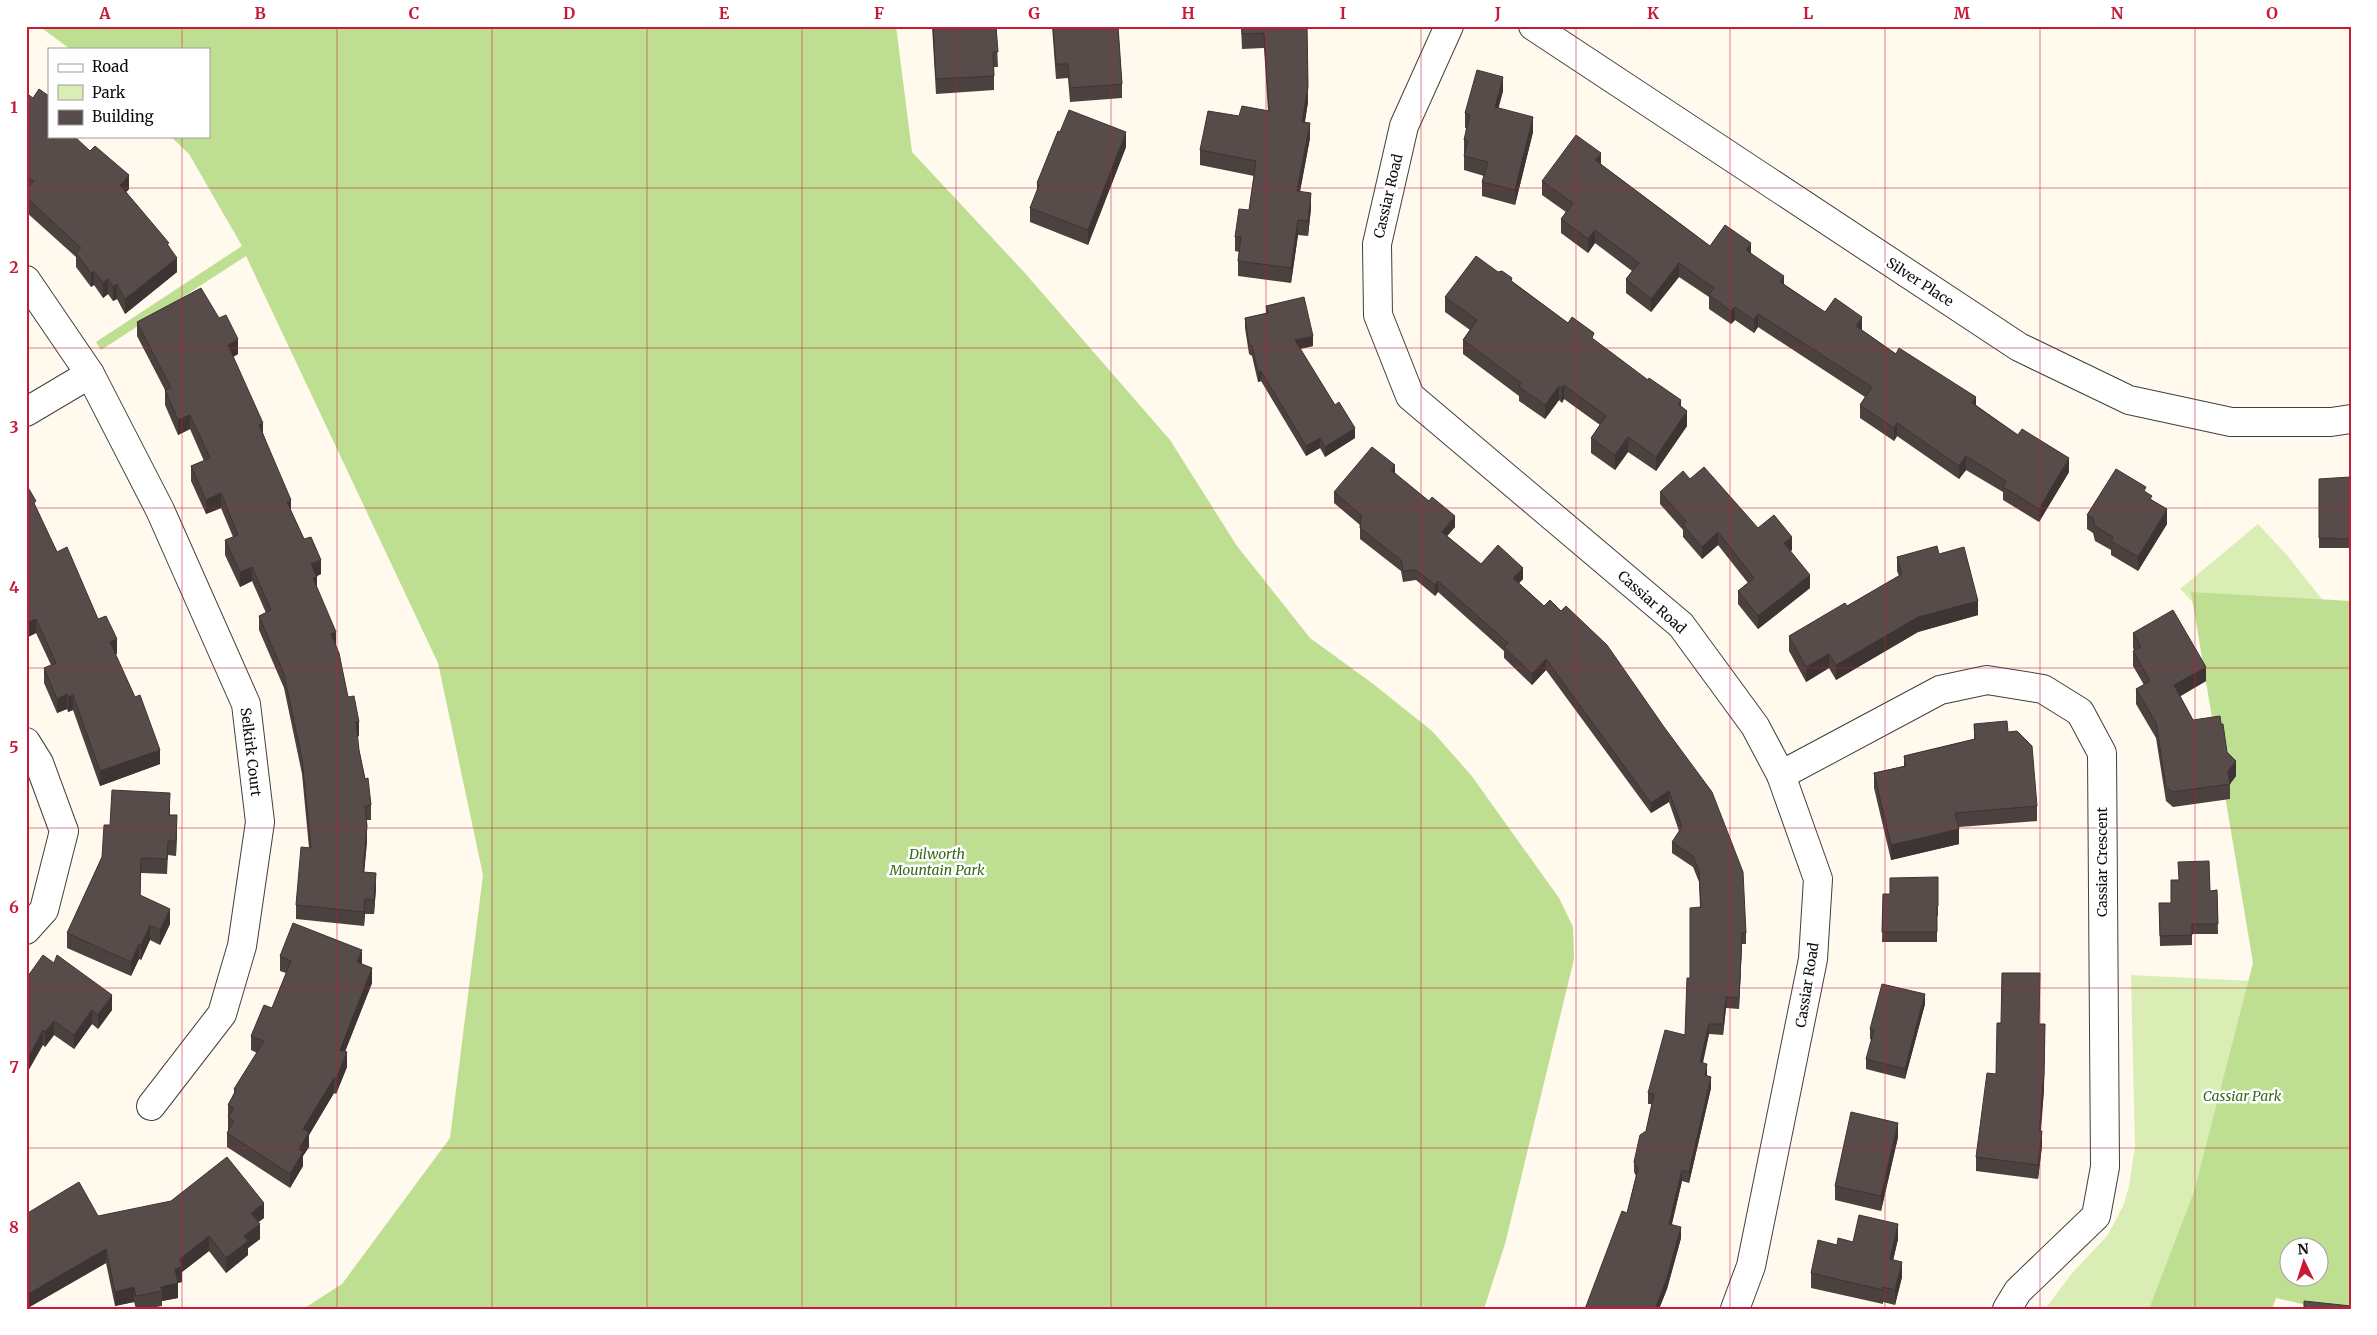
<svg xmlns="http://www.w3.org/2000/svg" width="2377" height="1335" viewBox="0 0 2377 1335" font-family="Merriweather,serif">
<rect width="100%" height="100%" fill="#fff9ee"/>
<polygon fill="#d9edb4" points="2258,524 2286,554 2351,636 2294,1196 2263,1309 2045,1309 2073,1272 2108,1235 2124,1204 2129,1186 2135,1146 2131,975 2293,983 2279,691 2180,589"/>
<g fill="#bedf92" fill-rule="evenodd">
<polygon points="39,26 896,26 912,152 1024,272 1170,440 1237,546 1310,638 1372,683 1432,731 1471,775 1559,898 1573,927 1574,959 1505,1244 1484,1309 303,1309 342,1284 450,1138 483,875 438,663 246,256 101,350 96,342 242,246 189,154 170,136 209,136 209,49 70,49"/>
<path d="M2191,592L2351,601V1309H2323L2276,1298L2272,1309H2149L2194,1192L2253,963ZM2290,1248H2320V1278H2290Z"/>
</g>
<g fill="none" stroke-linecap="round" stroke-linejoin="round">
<defs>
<g id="minor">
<polyline points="1449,26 1404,126 1377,244 1378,315 1410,396 1681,625 1755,726 1781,775 1818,879 1813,959 1751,1266 1735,1309"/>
<polyline points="1533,26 2019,347 2129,400 2231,422 2331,422 2351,419"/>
<polyline points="26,280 90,374 160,510 246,704 260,822 242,946 222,1014 151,1106"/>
<polyline points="26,412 90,374"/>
<polyline points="26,742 39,763 64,831 44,910 26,930"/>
<polyline points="1781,775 1940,690 1987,680 2043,689 2080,712 2102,753 2105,1167 2096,1216 2018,1291 2007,1309"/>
</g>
</defs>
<use href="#minor" stroke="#404040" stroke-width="30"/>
<use href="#minor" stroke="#fff" stroke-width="28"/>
</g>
<g fill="#4b413f">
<polygon points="932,26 996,26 998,67 994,67 994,90 936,94"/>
<polygon points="1052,26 1118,26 1122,84 1122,98 1070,102 1068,78 1056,79"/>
<polygon points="1241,26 1307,26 1308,102 1305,122 1310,138 1300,192 1311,208 1308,236 1298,235 1291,283 1238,276 1238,261 1239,252 1235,251 1235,237 1249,210 1254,176 1200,165 1200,150 1239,116 1268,111 1264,48 1242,49"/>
<polygon points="1503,91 1498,108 1533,132 1515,205 1482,196 1482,182 1484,176 1464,170 1464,140 1466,128 1465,128 1465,113"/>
<polygon points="26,93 49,136 129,189 126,192 169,246 177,272 125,314 117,299 113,301 108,294 103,298 94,285 91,287 76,267 76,257 26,212"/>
<polygon points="1126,147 1088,245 1030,222 1030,208 1037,191 1037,183"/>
<polygon points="1601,164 1710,246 1751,253 1784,284 1825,312 1862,330 1896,354 1976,405 2069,472 2039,522 2003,500 2003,492 1966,470 1959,479 1897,436 1894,441 1860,418 1860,405 1865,397 1758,327 1754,333 1735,320 1731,324 1709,309 1709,297 1679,277 1651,312 1626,293 1626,279 1632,271 1595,243 1588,253 1561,233 1561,219 1566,212 1542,195 1542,181"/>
<polygon points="1512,281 1568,323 1594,340 1681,407 1687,426 1656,471 1628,452 1615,470 1591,453 1591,438 1600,425 1564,399 1562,403 1559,400 1545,419 1519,401 1519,396 1463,354 1463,340 1470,330 1445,312 1445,297"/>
<polygon points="1266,306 1313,346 1300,349 1355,438 1325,457 1320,448 1306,456 1261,381 1258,382 1252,356 1249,354 1245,328 1245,318 1266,313"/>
<polygon points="137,322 238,354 233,357 263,433 291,511 304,539 321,574 317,576 317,587 336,646 348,697 359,736 357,737 359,750 371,805 371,820 367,820 367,841 364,872 376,888 374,914 365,914 364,926 296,919 296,905 309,848 302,774 284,688 259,630 259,616 266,613 252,581 240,587 225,555 225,540 233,537 221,508 206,514 191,481 191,466 204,461 190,429 178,435 165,405 165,390 137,336"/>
<polygon points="1395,473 1455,527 1447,536 1481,564 1523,579 1519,583 1544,606 1561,611 1607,645 1746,933 1746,944 1742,944 1739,1009 1726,1008 1723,1035 1709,1034 1703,1063 1711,1088 1689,1183 1682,1181 1672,1224 1681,1238 1667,1289 1659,1309 1585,1309 1627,1213 1636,1176 1634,1172 1634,1162 1646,1131 1652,1104 1648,1104 1648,1093 1685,1035 1690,978 1700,908 1699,882 1693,867 1672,853 1672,842 1679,831 1669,802 1651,813 1546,670 1532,685 1504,658 1504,651 1438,592 1435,596 1416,580 1403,582 1401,571 1360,539 1360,525 1334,503 1334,492"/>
<polygon points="1690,479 1758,528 1792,550 1790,551 1810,588 1758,629 1738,604 1738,591 1748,583 1718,545 1702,559 1683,537 1683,530 1660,504 1660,492"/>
<polygon points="2319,479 2351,485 2351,548 2319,548"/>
<polygon points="26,484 36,508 57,552 98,619 117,654 115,654 160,764 100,786 73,710 68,712 67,709 57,713 44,683 44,668 51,665 36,633 26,638"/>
<polygon points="2146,493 2152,500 2167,524 2138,571 2111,555 2111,550 2095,541 2093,533 2087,529 2087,515"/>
<polygon points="1939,554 1978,615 1918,632 1836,680 1829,668 1806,682 1789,651 1789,636 1847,606 1899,576 1897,571 1897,557"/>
<polygon points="2133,633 2206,681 2180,696 2193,720 2227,752 2236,776 2230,784 2230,799 2173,807 2166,801 2156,738 2136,704 2136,689 2144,685 2133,666 2133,651 2134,650 2133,648"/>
<polygon points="1974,724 2008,732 2037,806 2037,821 1959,827 1959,844 1891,860 1874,788 1874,773 1904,766 1904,756 1974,739"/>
<polygon points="170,807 170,815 177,830 176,856 168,855 167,874 141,873 140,896 170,924 160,945 150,940 141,960 139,959 131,976 67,948 67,933 102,857 110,825"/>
<polygon points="1938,877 1938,916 1937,916 1937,942 1882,942 1883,894 1890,894"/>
<polygon points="2217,890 2218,934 2192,934 2192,945 2160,946 2159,903 2171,903 2210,891"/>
<polygon points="280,956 362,964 372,983 345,1052 347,1067 336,1094 334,1093 309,1135 309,1147 303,1156 303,1166 290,1188 227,1147 227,1133 228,1131 228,1105 234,1094 234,1089 257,1053 251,1050 251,1036 272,1008 286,973 280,971"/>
<polygon points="28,976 112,1010 98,1029 92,1024 74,1049 54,1035 45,1047 43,1045"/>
<polygon points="1925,1004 1905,1079 1866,1069 1866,1059 1872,1040 1870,1039 1870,1029"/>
<polygon points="2039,1024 2044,1089 2041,1131 2042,1146 2038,1179 1976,1171 1976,1157"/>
<polygon points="1898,1137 1881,1211 1835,1200 1835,1186"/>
<polygon points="98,1216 264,1218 258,1222 260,1239 248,1248 248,1255 226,1273 209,1251 182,1272 182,1282 178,1283 178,1298 162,1301 162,1306 146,1309 136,1309 134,1302 115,1306 106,1263 26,1309"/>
<polygon points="1898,1239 1893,1260 1902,1277 1895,1305 1883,1302 1883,1304 1811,1288 1811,1273 1837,1245 1853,1242"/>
</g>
<g fill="#3d3533">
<polygon points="1503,77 1503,91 1495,122 1495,107"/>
<polygon points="1308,87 1308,102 1302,137 1302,122"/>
<polygon points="1533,117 1533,132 1515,205 1515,190"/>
<polygon points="1310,123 1310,138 1297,206 1297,191"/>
<polygon points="1126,132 1126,147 1088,245 1088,230"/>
<polygon points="1601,153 1601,166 1595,160"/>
<polygon points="129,175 129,189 120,199 120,185"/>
<polygon points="1311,193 1311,208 1308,236 1308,221"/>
<polygon points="1298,220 1298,235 1291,283 1291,268"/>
<polygon points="1595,230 1595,243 1588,253 1588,239"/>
<polygon points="1751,243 1751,256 1746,250"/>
<polygon points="177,258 177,272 125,314 125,299"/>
<polygon points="1679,263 1679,277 1651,312 1651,299"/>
<polygon points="94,271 94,285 91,287 91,273"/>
<polygon points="1784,276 1784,290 1780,282"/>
<polygon points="108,279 108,294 103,298 103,283"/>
<polygon points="117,284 117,299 113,301 113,287"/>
<polygon points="1735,307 1735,320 1731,324 1731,311"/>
<polygon points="1758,314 1758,327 1754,333 1754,320"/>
<polygon points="1862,317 1862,330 1856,340 1856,326"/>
<polygon points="1313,336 1313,346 1295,350 1295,340"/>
<polygon points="238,339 238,354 228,360 228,345"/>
<polygon points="1261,371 1261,381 1258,382 1258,372"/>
<polygon points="1564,385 1564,399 1562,403 1562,388"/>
<polygon points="1559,386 1559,400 1545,419 1545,405"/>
<polygon points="1976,397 1976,411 1972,403"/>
<polygon points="1681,400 1681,414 1678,404"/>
<polygon points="1687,411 1687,426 1656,471 1656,457"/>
<polygon points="190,415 190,429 178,435 178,420"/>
<polygon points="263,423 263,438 259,425"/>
<polygon points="1897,423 1897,436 1894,441 1894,428"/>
<polygon points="1355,428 1355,438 1325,457 1325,447"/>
<polygon points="1628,437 1628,452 1615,470 1615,455"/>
<polygon points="1320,438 1320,448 1306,456 1306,446"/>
<polygon points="1966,456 1966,470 1959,479 1959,466"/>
<polygon points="2069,458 2069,472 2039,522 2039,509"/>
<polygon points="1395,465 1395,476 1391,470"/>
<polygon points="221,493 221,508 206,514 206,500"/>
<polygon points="291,500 291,515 287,502"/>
<polygon points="2167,509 2167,524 2138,571 2138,557"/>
<polygon points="1455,516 1455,527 1442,542 1442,532"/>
<polygon points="1718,532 1718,545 1702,559 1702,547"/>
<polygon points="1792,537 1792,550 1784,556 1784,543"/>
<polygon points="321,560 321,574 311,579 311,564"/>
<polygon points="252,567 252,581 240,587 240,572"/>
<polygon points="1523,568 1523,579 1513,589 1513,578"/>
<polygon points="1810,575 1810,588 1758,629 1758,616"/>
<polygon points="317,577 317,591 313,578"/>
<polygon points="1438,581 1438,592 1435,596 1435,585"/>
<polygon points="1978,601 1978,615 1918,632 1836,680 1836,665 1918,617"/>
<polygon points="36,619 36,633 26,638 26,623"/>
<polygon points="336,632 336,646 331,634"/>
<polygon points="117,639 117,654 110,657 110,642"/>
<polygon points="1829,654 1829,668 1806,682 1806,667"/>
<polygon points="1546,659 1546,670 1532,685 1532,674"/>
<polygon points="2206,667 2206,681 2174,700 2174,685"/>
<polygon points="67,694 67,709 57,713 57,699"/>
<polygon points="73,695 73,710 68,712 68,697"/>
<polygon points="356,722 359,722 359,736 356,737"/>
<polygon points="160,750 160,764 100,786 100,771"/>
<polygon points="2236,761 2236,776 2229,785 2228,771"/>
<polygon points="1669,791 1669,802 1651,813 1651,803"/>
<polygon points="177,815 177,830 176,856 176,841"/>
<polygon points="367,826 367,841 363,886 363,872"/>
<polygon points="1959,829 1959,844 1891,860 1891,845"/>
<polygon points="141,858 141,873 140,910 140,895"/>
<polygon points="376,873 376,888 374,914 374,900"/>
<polygon points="365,899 365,914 364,926 364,912"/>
<polygon points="170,909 170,924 160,945 160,930"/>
<polygon points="150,925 150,940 141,960 141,945"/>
<polygon points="1742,933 1742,944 1739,1009 1739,998"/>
<polygon points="139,944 139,959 131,976 131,962"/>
<polygon points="362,950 362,965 357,962"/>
<polygon points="372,968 372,983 340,1064 340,1050"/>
<polygon points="1925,994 1925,1004 1905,1079 1905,1069"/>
<polygon points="112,995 112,1010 98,1029 98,1015"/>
<polygon points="1726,997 1726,1008 1723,1035 1723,1024"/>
<polygon points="92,1010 92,1024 74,1049 74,1035"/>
<polygon points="54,1021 54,1035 45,1047 45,1032"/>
<polygon points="1709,1024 1709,1034 1700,1073 1700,1062"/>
<polygon points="2045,1024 2044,1089 2039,1146 2039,1131"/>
<polygon points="43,1030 43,1045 26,1075 26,1061"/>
<polygon points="347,1052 347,1067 336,1094 336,1079"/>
<polygon points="1707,1064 1707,1075 1705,1086 1705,1075"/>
<polygon points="1711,1077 1711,1088 1689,1183 1689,1172"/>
<polygon points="334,1078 334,1093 309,1135 309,1147 303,1156 303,1166 290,1188 290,1174 299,1149 303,1129"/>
<polygon points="1898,1123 1898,1137 1881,1211 1881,1196"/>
<polygon points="2042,1131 2042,1146 2038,1179 2038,1165"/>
<polygon points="1682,1170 1682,1181 1669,1235 1669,1224"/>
<polygon points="264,1203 264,1218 251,1228 251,1213"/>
<polygon points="260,1224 260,1239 248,1248 248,1255 226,1273 226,1258 244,1236"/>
<polygon points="1898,1224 1898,1239 1890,1274 1890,1259"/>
<polygon points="1681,1227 1681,1238 1667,1289 1659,1309 1655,1309"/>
<polygon points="209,1236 209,1251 182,1272 182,1282 175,1283 175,1269 180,1259"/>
<polygon points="106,1249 106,1263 26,1309 26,1295"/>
<polygon points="1902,1262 1902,1277 1895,1305 1895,1290"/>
<polygon points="178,1283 178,1298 162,1301 162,1291 161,1287"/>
<polygon points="134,1287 134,1302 115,1306 115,1292"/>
</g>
<g fill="#574c49" stroke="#3d3533">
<polygon points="933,26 996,26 998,52 993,52 994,76 936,79"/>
<polygon points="1053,26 1118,26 1122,84 1070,88 1068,64 1056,64"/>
<polygon points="1242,26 1307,26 1308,87 1302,122 1310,123 1297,191 1311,193 1308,221 1298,220 1291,268 1238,261 1241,237 1235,237 1239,209 1249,210 1256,161 1200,150 1208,111 1239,116 1242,106 1269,111 1264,33 1242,34"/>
<polygon points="1477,70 1503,77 1495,107 1533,117 1515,190 1482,182 1488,162 1464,156 1468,141 1464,140 1470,115 1465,113"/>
<polygon points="39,89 49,96 49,136 74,136 90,151 95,146 129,175 120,185 169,243 167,244 177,258 125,299 117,284 113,287 108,279 103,283 94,271 91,273 76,253 81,248 26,197 26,189 34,181 26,177 26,93 33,98"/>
<polygon points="1069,110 1126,132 1088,230 1030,208 1039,185 1037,183 1058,131 1060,132"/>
<polygon points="1576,135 1601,153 1595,160 1710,246 1725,225 1751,243 1746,250 1784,276 1780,282 1825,312 1835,298 1862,317 1856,326 1896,354 1899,348 1976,397 1972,403 2018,435 2022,429 2069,458 2039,509 2003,487 2006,481 1966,456 1959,466 1897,423 1894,428 1860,405 1872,387 1758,314 1754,320 1735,307 1731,311 1709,295 1714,288 1679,263 1651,299 1626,279 1639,263 1595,230 1588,239 1561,219 1573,203 1542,181"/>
<polygon points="1476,256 1498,272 1502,271 1512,278 1511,281 1568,323 1572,317 1594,333 1592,338 1648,380 1649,378 1681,400 1678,404 1687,411 1656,457 1628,437 1615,455 1591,438 1606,416 1564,385 1562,388 1559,386 1545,405 1519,387 1521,383 1463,340 1477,320 1445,297"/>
<polygon points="201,288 219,318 226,315 238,339 228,345 263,423 259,425 291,500 287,502 304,539 311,537 321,560 311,564 317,577 313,578 336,632 331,634 339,653 348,697 354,696 359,722 356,722 359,750 365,779 368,778 371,805 365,806 367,826 363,872 376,873 374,900 365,899 364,912 296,905 301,847 311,848 302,759 284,674 259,616 271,610 252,567 240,572 225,540 238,535 221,493 206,500 191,466 210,458 190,415 178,420 165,390 171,388 137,322"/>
<polygon points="1304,297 1313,336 1295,340 1335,405 1339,402 1355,428 1325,447 1320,438 1306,446 1261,371 1258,372 1252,346 1249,345 1245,318 1268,313 1266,306"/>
<polygon points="1372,447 1395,465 1391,470 1429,501 1432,497 1455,516 1442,532 1481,564 1498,545 1523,568 1513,578 1544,606 1550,600 1561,611 1566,606 1607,645 1664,727 1712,792 1743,872 1746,933 1742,933 1739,998 1726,997 1723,1024 1709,1024 1700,1062 1707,1064 1705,1075 1711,1077 1689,1172 1682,1170 1669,1224 1681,1227 1667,1278 1655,1309 1585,1309 1622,1211 1627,1213 1638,1169 1634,1162 1640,1135 1646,1131 1654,1094 1648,1093 1665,1030 1685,1035 1687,978 1690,978 1690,908 1701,907 1699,871 1693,856 1672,842 1682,827 1669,791 1651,803 1546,659 1532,674 1504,647 1508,643 1438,581 1435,585 1416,570 1403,571 1401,560 1360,528 1361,515 1334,492"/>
<polygon points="1704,467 1758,528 1774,515 1792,537 1784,543 1810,575 1758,616 1738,591 1754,578 1718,532 1702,547 1683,525 1686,521 1660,492 1683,471 1690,479"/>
<polygon points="2116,469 2146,487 2144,491 2152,496 2150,499 2167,509 2138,557 2111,541 2113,537 2095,526 2093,518 2087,515"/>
<polygon points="2350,477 2351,539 2319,538 2319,479"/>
<polygon points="26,484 36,501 34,503 57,552 67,547 98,619 106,616 117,639 110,642 135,697 140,695 160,750 100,771 73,695 68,697 67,694 57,699 44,668 56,663 36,619 26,623"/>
<polygon points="1937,546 1939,554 1964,547 1978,601 1918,617 1836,665 1829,654 1806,667 1789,636 1845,603 1847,606 1902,574 1897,557"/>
<polygon points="2173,610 2206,667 2174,685 2193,720 2220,716 2221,724 2223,724 2227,752 2236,761 2228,771 2230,784 2173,792 2166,787 2156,723 2136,689 2150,681 2133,651 2141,647 2133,633"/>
<polygon points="2007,721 2008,732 2017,731 2032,746 2037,806 1955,813 1959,829 1891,845 1874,773 1906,766 1904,756 1975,739 1974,724"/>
<polygon points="112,790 170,793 169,815 177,815 176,841 168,841 167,859 141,858 140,895 170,909 160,930 150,925 141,945 139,944 131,962 67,933 102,857 104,825 110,825"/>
<polygon points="2209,861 2210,891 2217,890 2218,924 2192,924 2192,935 2160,936 2159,903 2171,903 2171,880 2179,880 2178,862"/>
<polygon points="1938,877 1938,906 1937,906 1937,932 1882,932 1883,894 1890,894 1890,878"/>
<polygon points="293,923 362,950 357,962 372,968 340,1050 347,1052 336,1079 334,1078 303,1129 309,1132 299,1149 303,1152 290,1174 227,1133 234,1121 228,1117 234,1108 228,1105 236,1090 234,1089 264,1041 251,1036 264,1005 272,1008 291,961 280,956"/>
<polygon points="43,955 54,963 57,955 112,995 98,1015 92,1010 74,1035 54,1021 45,1032 43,1030 26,1061 26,975 28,976"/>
<polygon points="2002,973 2040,973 2039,1024 2045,1024 2044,1075 2039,1131 2042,1131 2038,1165 1976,1157 1987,1073 1996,1074 1997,1023 2001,1023"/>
<polygon points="1882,984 1925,994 1905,1069 1866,1059 1874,1030 1870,1029"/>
<polygon points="1851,1112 1898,1123 1881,1196 1835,1186"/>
<polygon points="227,1157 264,1203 251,1213 260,1224 244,1236 248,1241 226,1258 209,1236 180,1259 182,1267 175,1269 178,1283 161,1287 162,1291 136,1296 134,1287 115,1292 106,1249 26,1295 26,1214 79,1182 98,1216 171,1201"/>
<polygon points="1859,1215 1898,1224 1890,1259 1902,1262 1895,1290 1883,1287 1883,1290 1811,1273 1818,1240 1837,1245 1838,1238 1853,1242"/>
<polygon points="2304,1301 2351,1306 2351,1309 2304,1309"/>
</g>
<path fill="none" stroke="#c91938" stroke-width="1" stroke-opacity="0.55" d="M182,26V49M337,26V1309M492,26V1309M647,26V1309M802,26V1309M956,26V1309M1111,26V1309M1266,26V1309M1421,26V1309M1576,26V1309M1730,26V1309M1885,26V1309M2040,26V1309M2195,26V1309M182,136V1309M26,188H2351M26,348H2351M26,508H2351M26,668H2351M26,828H2351M26,988H2351M26,1148H2351"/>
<g text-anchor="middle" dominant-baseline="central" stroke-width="5" stroke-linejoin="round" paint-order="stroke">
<g font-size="14" fill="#0d0d0d" stroke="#fff">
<text transform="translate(1388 196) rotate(-77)">Cassiar Road</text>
<text transform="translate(1920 282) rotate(33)">Silver Place</text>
<text transform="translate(1652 602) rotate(42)">Cassiar Road</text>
<text transform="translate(251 752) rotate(83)">Selkirk Court</text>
<text transform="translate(2102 862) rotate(-90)">Cassiar Crescent</text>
<text transform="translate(1807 985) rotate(-81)">Cassiar Road</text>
</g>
<g font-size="14" font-style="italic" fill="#346b18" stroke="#fff">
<text x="937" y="854">Dilworth<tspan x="937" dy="16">Mountain Park</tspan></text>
<text x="2242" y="1096">Cassiar Park</text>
</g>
</g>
<rect width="2377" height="1335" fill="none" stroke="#ffffff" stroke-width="55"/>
<rect x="48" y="48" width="162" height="90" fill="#ffffff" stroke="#9e9e9e"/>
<rect x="58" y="64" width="25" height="8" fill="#ffffff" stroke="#9e9e9e"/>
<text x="92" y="72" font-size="15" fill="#0d0d0d">Road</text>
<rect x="58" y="85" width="25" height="15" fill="#d9edb4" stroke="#9e9e9e"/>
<text x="92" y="98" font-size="15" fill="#0d0d0d">Park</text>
<rect x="58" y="110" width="25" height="15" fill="#574c49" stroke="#9e9e9e"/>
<text x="92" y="122" font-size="15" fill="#0d0d0d">Building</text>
<g transform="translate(2304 1262) rotate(356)"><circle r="24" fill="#ffffff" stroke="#9e9e9e"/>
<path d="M0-4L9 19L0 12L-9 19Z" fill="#c91938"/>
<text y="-8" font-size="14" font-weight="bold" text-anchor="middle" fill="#0d0d0d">N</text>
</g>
<rect x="28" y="28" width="2322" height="1280" fill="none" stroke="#c91938" stroke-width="2"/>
<g font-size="16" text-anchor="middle" font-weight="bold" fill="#c91938">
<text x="105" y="19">A</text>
<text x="260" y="19">B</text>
<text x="414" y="19">C</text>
<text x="569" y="19">D</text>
<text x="724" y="19">E</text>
<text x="879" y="19">F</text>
<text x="1034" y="19">G</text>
<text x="1188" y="19">H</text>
<text x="1343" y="19">I</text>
<text x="1498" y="19">J</text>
<text x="1653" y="19">K</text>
<text x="1808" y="19">L</text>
<text x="1962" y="19">M</text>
<text x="2117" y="19">N</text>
<text x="2272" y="19">O</text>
<text x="14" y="113">1</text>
<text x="14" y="273">2</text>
<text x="14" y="433">3</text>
<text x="14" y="593">4</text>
<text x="14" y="753">5</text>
<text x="14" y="913">6</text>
<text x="14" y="1073">7</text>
<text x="14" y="1233">8</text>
</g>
</svg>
